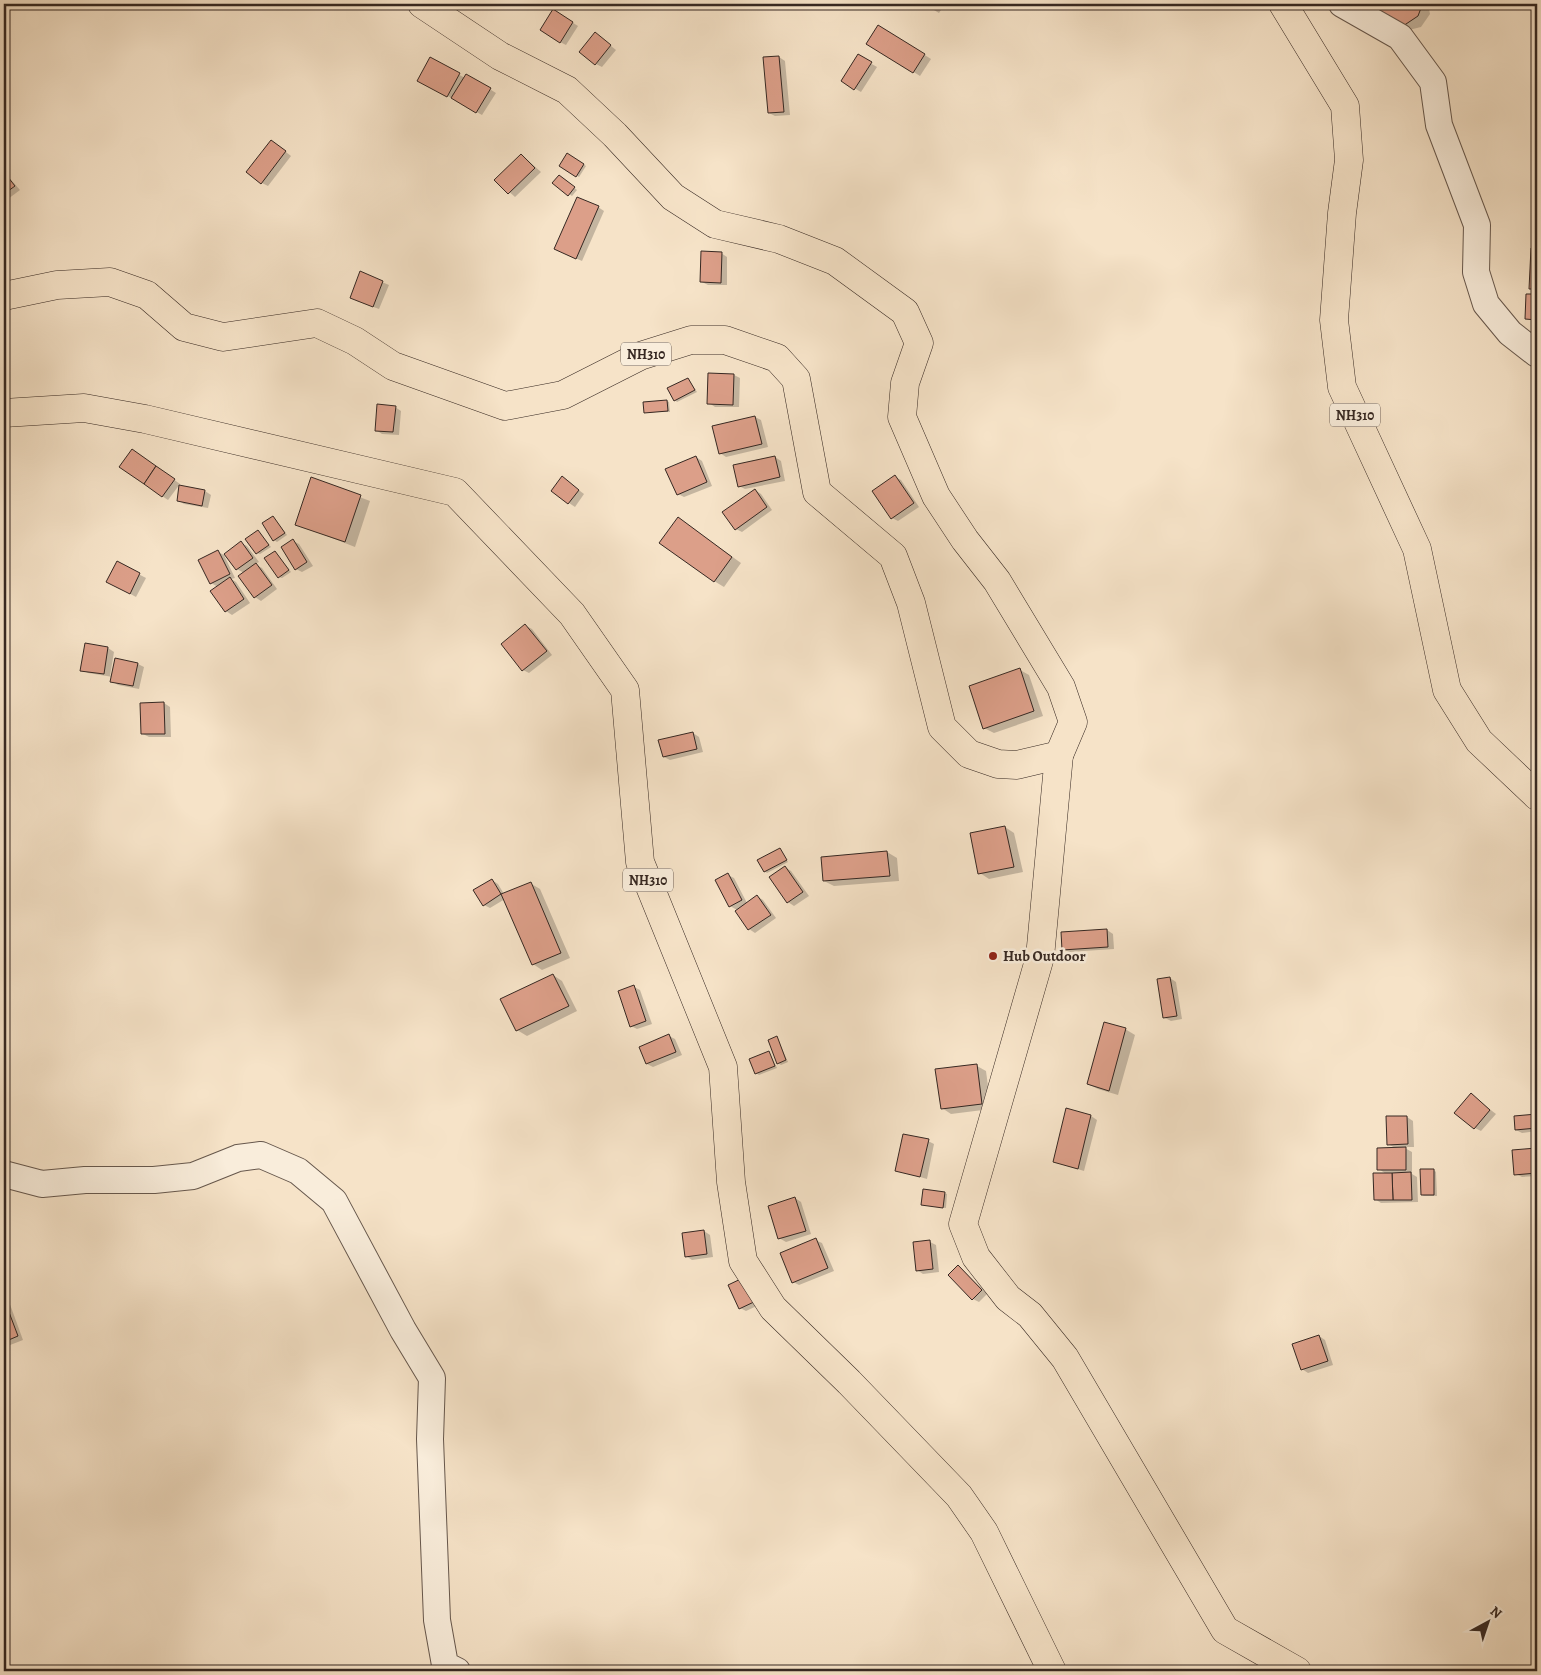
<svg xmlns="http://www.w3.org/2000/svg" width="1541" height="1675" viewBox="0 0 1541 1675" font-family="Alegreya,serif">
<rect width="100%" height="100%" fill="#f6e3c8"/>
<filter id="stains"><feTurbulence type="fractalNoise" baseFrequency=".004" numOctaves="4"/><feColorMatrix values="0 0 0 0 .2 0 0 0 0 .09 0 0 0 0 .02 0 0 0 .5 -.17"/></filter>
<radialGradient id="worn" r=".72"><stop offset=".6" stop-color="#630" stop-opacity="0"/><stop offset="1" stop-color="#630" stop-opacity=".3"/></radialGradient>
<g fill="#0003">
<polygon points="924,4 945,4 939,13"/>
<polygon points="1379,4 1428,4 1430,14 1421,27 1405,31 1381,16"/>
<polygon points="559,14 578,26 566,45 560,42"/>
<polygon points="879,26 931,59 920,76 868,43"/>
<polygon points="601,38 616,50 602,67 596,64"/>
<polygon points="858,56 877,67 861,92 842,81"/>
<polygon points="779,57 785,61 790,115 775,116 769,113"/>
<polygon points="430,59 465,78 467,75 496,93 482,115 419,80"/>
<polygon points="277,145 291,156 268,186 262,183"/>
<polygon points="522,155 541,172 515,197 496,180"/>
<polygon points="568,155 586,166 579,177 561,166"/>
<polygon points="4,172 20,190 4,202"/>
<polygon points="562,178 577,190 572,196 554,183"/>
<polygon points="598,207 604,211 582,261 562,252"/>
<polygon points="1532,250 1537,250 1537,292 1530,288"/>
<polygon points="721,253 727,257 727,285 708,285 702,282"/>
<polygon points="361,273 389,285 379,309 357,301"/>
<polygon points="1527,295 1537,296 1537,322 1526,318"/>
<polygon points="734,375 740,378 739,407 715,407 709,403"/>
<polygon points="688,379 697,392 677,402 675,400"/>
<polygon points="667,401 669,402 670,412 645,412"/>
<polygon points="395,407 401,411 399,435 382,434 376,430"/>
<polygon points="755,417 761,420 768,447 726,457 720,453"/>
<polygon points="138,454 180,484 168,500 162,496"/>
<polygon points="696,457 702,461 712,486 684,497 678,494"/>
<polygon points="775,457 781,461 785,481 745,489 739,486"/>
<polygon points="895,477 901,480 919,507 898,521 892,518"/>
<polygon points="563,478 584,494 575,507 569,503"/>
<polygon points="312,479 370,501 355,547 296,524"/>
<polygon points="180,487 205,491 211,495 208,508 184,504 178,500"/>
<polygon points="755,490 761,494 772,510 742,532 736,529"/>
<polygon points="273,517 287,535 277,542 274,540"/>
<polygon points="678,518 741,563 724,587 714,581"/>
<polygon points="258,531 271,547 260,554 257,553"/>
<polygon points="293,541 299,544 313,566 302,572 296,569"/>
<polygon points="241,543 247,546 259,562 255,564 262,568 277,589 261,601 255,597 244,573 237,569 226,554"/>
<polygon points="218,552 224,555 235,578 231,579 236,582 250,603 232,615 226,611 218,587 211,583"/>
<polygon points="275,552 291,572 282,578 279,577"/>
<polygon points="117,563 146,578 136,597 114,585"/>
<polygon points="526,626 532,629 552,655 529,673 523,670"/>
<polygon points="86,645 108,648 114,652 110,676 138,664 144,667 139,689 118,685 112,681 113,677 88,673 82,670"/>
<polygon points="1020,670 1029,675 1043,716 994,733 984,728"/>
<polygon points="164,703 170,707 171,737 149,737 143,734"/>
<polygon points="693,733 699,737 703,752 670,760 664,757"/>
<polygon points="1005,827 1014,833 1023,872 989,879 980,873"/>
<polygon points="780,849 788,862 767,873 765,871"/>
<polygon points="887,852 897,858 899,881 834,886 824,881"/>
<polygon points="785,867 791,871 809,896 794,906 788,902"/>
<polygon points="728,875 734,878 747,903 757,896 763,900 776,918 755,933 749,929 737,910 730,906"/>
<polygon points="492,880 498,884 504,894 530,883 540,889 570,958 542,970 533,964 505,899 490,908 484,905"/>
<polygon points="1107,930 1113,934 1114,949 1069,952 1063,949"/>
<polygon points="553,975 562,981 577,1011 527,1036 517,1030 502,1000"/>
<polygon points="1170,978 1176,982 1182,1019 1171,1021 1165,1018"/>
<polygon points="634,987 640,990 652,1024 637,1029 631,1026"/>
<polygon points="1125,1029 1135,1035 1118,1095 1098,1089 1088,1084"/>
<polygon points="669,1036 675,1039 682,1055 653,1067 647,1064"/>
<polygon points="777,1038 788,1062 781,1065 778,1063"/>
<polygon points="769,1052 777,1068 759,1075 756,1073"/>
<polygon points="977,1066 986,1071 991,1109 951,1114 942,1108"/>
<polygon points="1471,1095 1496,1114 1481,1131 1475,1128"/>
<polygon points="1537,1115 1537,1131 1522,1133 1516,1130 1515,1117"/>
<polygon points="1091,1116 1097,1120 1084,1171 1054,1162"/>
<polygon points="1387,1117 1407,1117 1413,1121 1414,1147 1403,1147 1412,1152 1412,1174 1417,1177 1418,1202 1381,1203 1375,1199 1386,1174 1379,1169 1397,1149 1388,1144"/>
<polygon points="928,1141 934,1144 927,1179 896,1170"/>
<polygon points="1537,1149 1537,1176 1522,1177 1516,1174 1513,1151"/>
<polygon points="1434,1170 1436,1172 1437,1196 1424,1196 1422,1195"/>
<polygon points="944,1193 947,1194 946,1208 922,1204"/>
<polygon points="795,1198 801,1202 811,1234 786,1242 779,1238"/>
<polygon points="704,1231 710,1235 713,1257 692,1260 686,1256"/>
<polygon points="815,1240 822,1243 834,1271 799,1285 793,1282"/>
<polygon points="930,1242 936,1245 939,1272 923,1274 917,1270"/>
<polygon points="959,1266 987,1294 979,1302 973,1299"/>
<polygon points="730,1285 761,1304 746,1311 740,1308"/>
<polygon points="4,1288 23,1340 5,1347 4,1346"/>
<polygon points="1319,1336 1325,1340 1333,1365 1308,1373 1302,1369"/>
</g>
<g fill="#dc9f89" stroke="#362822">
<polygon points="1377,4 1421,4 1421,8 1418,16 1403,26 1380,17"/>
<polygon points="553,9 573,22 560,43 540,30"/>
<polygon points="878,25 925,54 913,73 866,44"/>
<polygon points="595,32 611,45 595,65 579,52"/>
<polygon points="858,54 872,62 854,90 841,81"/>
<polygon points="779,56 784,112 768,113 763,57"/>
<polygon points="430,57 460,73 447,97 417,81"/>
<polygon points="466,74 491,88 476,113 451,98"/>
<polygon points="271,140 286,151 261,184 246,172"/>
<polygon points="567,153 584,164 576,177 559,166"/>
<polygon points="521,154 535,168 508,194 494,180"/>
<polygon points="4,172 15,186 4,194"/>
<polygon points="559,175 575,187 568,196 552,183"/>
<polygon points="577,197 599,206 576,259 554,249"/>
<polygon points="1531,248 1537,249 1537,289 1529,289"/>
<polygon points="701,251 722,252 721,283 700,282"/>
<polygon points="360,271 383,281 373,307 350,298"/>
<polygon points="1526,294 1537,294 1537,320 1525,319"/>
<polygon points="708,373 734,374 733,405 707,404"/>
<polygon points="688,378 695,390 674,401 667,388"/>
<polygon points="667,400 668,411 644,413 643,402"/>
<polygon points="377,404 396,406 393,432 375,431"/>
<polygon points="755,416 762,444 719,454 712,426"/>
<polygon points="132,449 156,466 144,484 119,467"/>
<polygon points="696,456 707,482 677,495 665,469"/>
<polygon points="775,456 780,477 738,487 733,465"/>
<polygon points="156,466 175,479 162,497 144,484"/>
<polygon points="895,475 914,503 891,519 872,491"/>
<polygon points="562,476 579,490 568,504 551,491"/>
<polygon points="311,477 361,495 345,542 295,525"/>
<polygon points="179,485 205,490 202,506 177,501"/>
<polygon points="755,489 767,507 735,530 722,512"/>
<polygon points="273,516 285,533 273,541 262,523"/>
<polygon points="678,517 732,557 714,582 659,543"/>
<polygon points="258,530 269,545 256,554 245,539"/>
<polygon points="293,539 307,562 295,570 281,547"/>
<polygon points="241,541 253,558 236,570 224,554"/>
<polygon points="218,550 230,574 210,584 198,560"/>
<polygon points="275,551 289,570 278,578 264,558"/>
<polygon points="117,561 140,573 130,594 106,582"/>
<polygon points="256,563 272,585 254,598 238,576"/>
<polygon points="230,577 244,599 225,612 210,591"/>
<polygon points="1537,610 1537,649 1534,649"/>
<polygon points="525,624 547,651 522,671 501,644"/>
<polygon points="85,643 108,647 104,674 80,671"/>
<polygon points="115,658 138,663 133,686 110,682"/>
<polygon points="1020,668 1034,711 983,729 969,686"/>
<polygon points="164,702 165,734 141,734 140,703"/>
<polygon points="693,732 697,749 663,757 658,740"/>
<polygon points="1005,826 1014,867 978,874 970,833"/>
<polygon points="780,848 787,860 764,872 757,860"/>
<polygon points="887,851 890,876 823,881 821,857"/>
<polygon points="785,866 803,892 787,903 769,877"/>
<polygon points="728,873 742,900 729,907 715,880"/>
<polygon points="492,879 501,894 483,906 473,890"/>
<polygon points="531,882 561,953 532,965 501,894"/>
<polygon points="757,895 771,915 748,930 735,911"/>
<polygon points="1107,929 1108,947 1062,950 1061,932"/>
<polygon points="553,974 569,1006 516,1031 500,999"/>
<polygon points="1170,977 1177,1016 1163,1018 1157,979"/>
<polygon points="634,985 646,1021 630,1027 618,991"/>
<polygon points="1104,1022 1126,1028 1109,1091 1087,1084"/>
<polygon points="669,1034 676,1052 646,1064 639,1047"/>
<polygon points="777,1036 786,1060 777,1064 768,1040"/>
<polygon points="769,1051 775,1066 755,1074 749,1059"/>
<polygon points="977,1064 982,1104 941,1109 935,1069"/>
<polygon points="1471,1093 1490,1110 1474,1129 1454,1113"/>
<polygon points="1066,1108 1091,1115 1078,1169 1053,1162"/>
<polygon points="1537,1114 1537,1128 1515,1130 1514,1116"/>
<polygon points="1386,1116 1407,1116 1408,1144 1387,1145"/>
<polygon points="903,1134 929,1139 920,1177 895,1171"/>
<polygon points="1406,1147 1406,1170 1377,1170 1377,1148"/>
<polygon points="1537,1148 1537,1173 1514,1175 1512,1150"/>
<polygon points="1420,1169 1434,1169 1434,1195 1421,1195"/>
<polygon points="1411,1172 1412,1200 1393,1200 1392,1173"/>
<polygon points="1373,1173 1392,1173 1393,1200 1374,1200"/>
<polygon points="923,1189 945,1192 943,1208 921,1205"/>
<polygon points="795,1197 806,1231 778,1239 768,1206"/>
<polygon points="704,1230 707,1254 685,1257 682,1233"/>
<polygon points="816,1238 828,1268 792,1283 780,1253"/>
<polygon points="930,1240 933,1269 916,1271 913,1242"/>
<polygon points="958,1265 982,1290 972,1300 948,1275"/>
<polygon points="745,1277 756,1301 739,1309 728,1285"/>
<polygon points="4,1299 18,1336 4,1342"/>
<polygon points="1319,1335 1328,1361 1301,1370 1292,1344"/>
</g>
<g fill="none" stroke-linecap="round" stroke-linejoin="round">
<defs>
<g id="minor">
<polyline points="1342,4 1400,37 1433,82 1439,125 1477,225 1476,272 1486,304 1510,333 1537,354"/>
<polyline points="4,1174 42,1184 85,1180 154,1180 193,1176 238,1158 261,1155 298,1171 334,1201 403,1330 432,1378 430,1439 437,1620 445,1665 457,1671"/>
</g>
<polyline id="major" points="1059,755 1040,957 963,1224 976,1257 1008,1298 1030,1315 1065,1358 1225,1630 1297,1671"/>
<g id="highway">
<polyline points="1283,4 1345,106 1349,160 1342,213 1334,320 1342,387 1417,549 1447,690 1479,741 1537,796"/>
<polyline points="4,296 57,285 110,282 147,295 184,327 223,337 317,323 355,341 393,366 505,406 563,395 640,356 691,340 725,340 777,358 796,379 817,492 893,556 911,603 942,727 969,754 998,764 1017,765 1059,755 1073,722 1061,687 997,581 965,540 936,496 902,417 905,383 919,343 905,312 835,261 779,239 715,224 673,197 615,135 567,90 500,56 422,4"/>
<polyline points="4,413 84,408 145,419 455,492 572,614 625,690 640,862 723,1067 731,1182 743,1261 773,1308 849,1382 959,1496 984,1532 1052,1671"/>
</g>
</defs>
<use href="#minor" stroke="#66574c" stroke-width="28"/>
<use href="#major" stroke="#362822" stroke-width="29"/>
<use href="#highway" stroke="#362822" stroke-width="29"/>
<use href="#minor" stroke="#f9eddb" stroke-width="26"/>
<use href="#major" stroke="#f6e3c8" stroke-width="28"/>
<use href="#highway" stroke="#f6e3c8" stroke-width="28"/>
</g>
<circle fill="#8f2418" stroke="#f9eddb" stroke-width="2" cx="993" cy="956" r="5"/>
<g text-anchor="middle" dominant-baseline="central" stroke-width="5" stroke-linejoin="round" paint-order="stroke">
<g fill="#f9eddb" stroke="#70635a" stroke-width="1">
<rect x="621" y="342.5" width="50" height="23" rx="4"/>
<rect x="1330" y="403.5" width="50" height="23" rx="4"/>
<rect x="623" y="868.5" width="50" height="23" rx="4"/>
</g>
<g font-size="14" font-weight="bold" fill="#362822">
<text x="646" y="354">NH310</text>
<text x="1355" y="415">NH310</text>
<text x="648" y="880">NH310</text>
</g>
<g font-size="15" font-weight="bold" fill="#362822" stroke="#f9eddb" text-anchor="start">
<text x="1003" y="956">Hub Outdoor</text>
</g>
</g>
<rect width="1541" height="1675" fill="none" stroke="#f6e3c8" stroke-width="20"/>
<rect x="5" y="5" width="1531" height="1665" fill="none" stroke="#362822" stroke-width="2.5"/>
<rect x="10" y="10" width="1521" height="1655" fill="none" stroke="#362822"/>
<g transform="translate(1488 1622) rotate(40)" stroke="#f9eddb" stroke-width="4" paint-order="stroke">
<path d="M0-4L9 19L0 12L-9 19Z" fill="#362822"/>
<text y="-8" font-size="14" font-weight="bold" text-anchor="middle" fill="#362822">N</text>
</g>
<rect width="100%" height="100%" filter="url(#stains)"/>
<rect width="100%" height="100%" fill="url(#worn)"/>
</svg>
